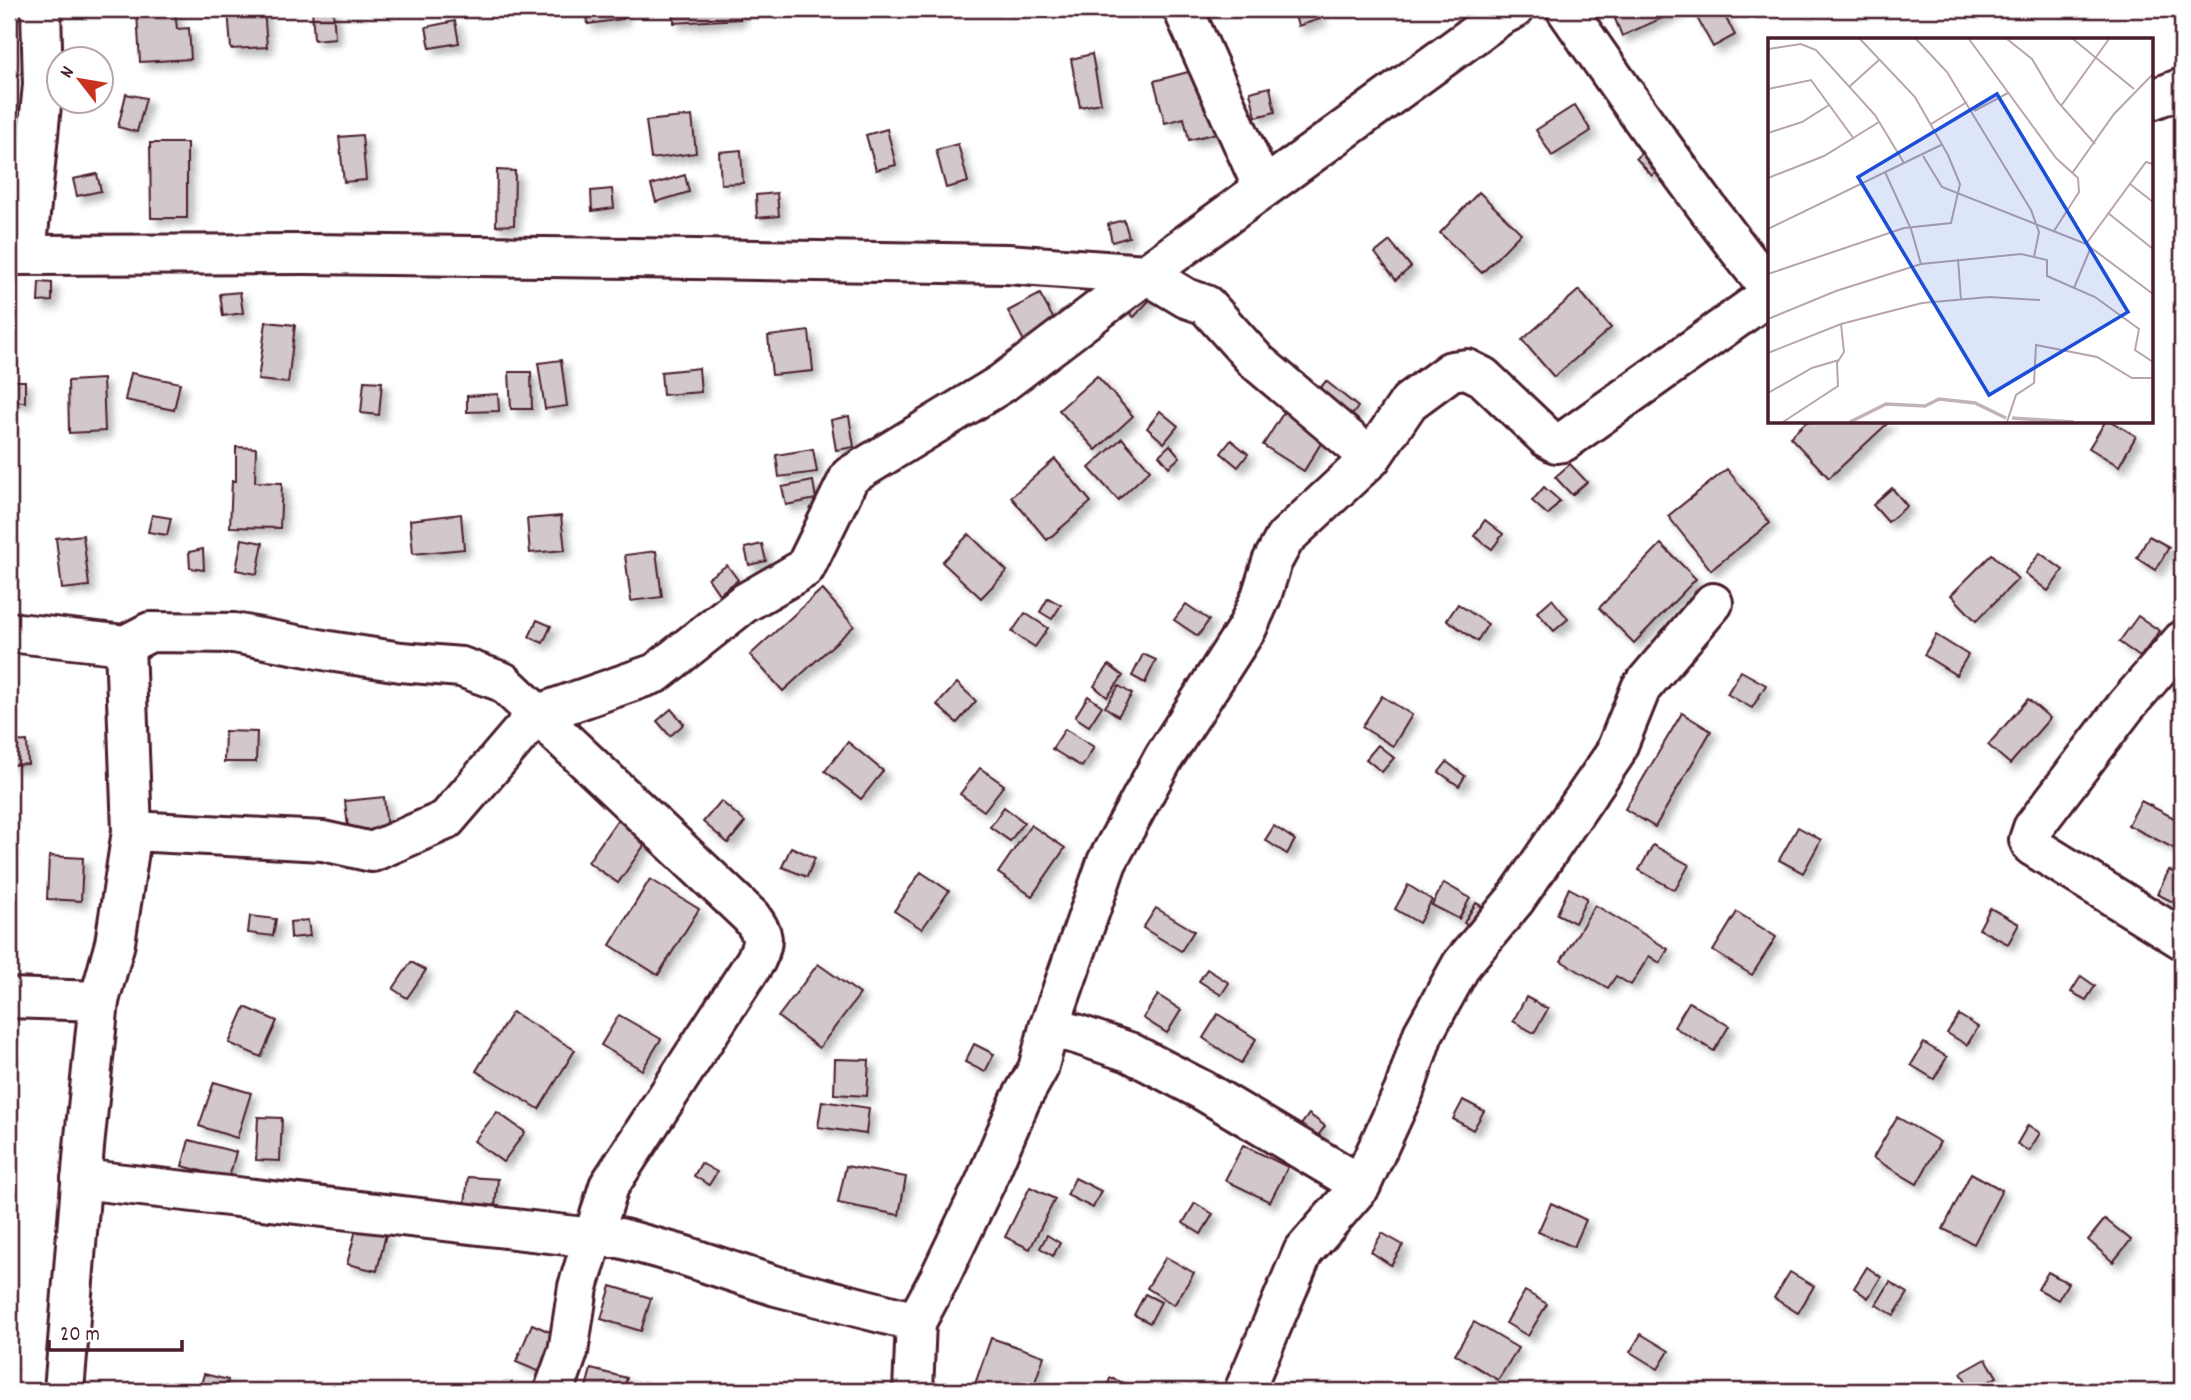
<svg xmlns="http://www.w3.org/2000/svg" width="2191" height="1400" viewBox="0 0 2191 1400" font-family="Dekko,sans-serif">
<defs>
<filter id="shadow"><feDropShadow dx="6" dy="6" stdDeviation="3.5" flood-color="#0004"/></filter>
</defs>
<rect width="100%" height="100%" fill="#fff"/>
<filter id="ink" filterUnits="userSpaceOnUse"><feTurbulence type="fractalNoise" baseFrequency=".0143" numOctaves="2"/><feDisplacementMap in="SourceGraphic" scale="14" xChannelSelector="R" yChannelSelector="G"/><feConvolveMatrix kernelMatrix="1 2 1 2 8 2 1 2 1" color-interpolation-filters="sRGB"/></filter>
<g filter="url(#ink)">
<g fill="#d2c7cb" stroke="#4a1f2b" stroke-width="2" filter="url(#shadow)">
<polygon points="228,9 264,9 267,47 231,49"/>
<polygon points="312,9 333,9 335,38 314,40"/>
<polygon points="586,9 622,9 623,19 588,24"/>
<polygon points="674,9 740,9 740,19 674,23"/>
<polygon points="1293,9 1317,9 1320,19 1298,26"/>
<polygon points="1625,9 1677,9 1678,11 1622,36 1613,14"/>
<polygon points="1709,9 1721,9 1735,35 1713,47 1696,16"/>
<polygon points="175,11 177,29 189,28 191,59 140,62 137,13"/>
<polygon points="455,21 459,43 430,48 426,27"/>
<polygon points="1092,54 1101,103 1080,107 1071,59"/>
<polygon points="1207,67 1224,131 1189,140 1184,118 1165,123 1154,81"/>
<polygon points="1270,87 1275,112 1256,117 1250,92"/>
<polygon points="126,94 146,98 137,132 118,127"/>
<polygon points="1575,105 1591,131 1552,156 1536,130"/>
<polygon points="692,116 696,153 651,159 646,121"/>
<polygon points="887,129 896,165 876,170 866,135"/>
<polygon points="362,135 366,180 344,182 339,137"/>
<polygon points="1653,142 1669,160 1652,176 1636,158"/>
<polygon points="150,143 187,143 187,218 151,218"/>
<polygon points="958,144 968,182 946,188 936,150"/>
<polygon points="741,150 743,183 721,184 719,152"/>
<polygon points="497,170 515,171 514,225 496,226"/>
<polygon points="97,174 101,191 77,196 73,179"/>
<polygon points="685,175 689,192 656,202 651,185"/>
<polygon points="612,189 614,208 592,211 591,191"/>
<polygon points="1479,192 1521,233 1482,273 1440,233"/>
<polygon points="777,193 779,216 757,218 756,195"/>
<polygon points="1124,220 1129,237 1112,242 1108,224"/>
<polygon points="1390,241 1411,267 1396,280 1375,253"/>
<polygon points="39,282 52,283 52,301 38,302"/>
<polygon points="1143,286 1154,295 1134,317 1123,307"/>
<polygon points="1579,290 1611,328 1554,377 1522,340"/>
<polygon points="240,292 243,313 223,316 220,294"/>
<polygon points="1040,294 1058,327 1026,345 1008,311"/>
<polygon points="266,322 295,325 288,383 258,380"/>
<polygon points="809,331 813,371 772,375 768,336"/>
<polygon points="561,360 567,406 545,409 538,363"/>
<polygon points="699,368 701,392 663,395 661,372"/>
<polygon points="509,372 531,372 532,409 511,409"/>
<polygon points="131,373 180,383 174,410 125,400"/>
<polygon points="1097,376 1133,416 1096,450 1059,410"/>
<polygon points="103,379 105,431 69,433 68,381"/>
<polygon points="9,381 25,381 25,402 9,401"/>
<polygon points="364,381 382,382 379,415 361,413"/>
<polygon points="1326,381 1358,407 1345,425 1311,399"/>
<polygon points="498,394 499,411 467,412 467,396"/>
<polygon points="1289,404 1329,430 1304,471 1263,445"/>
<polygon points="1160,411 1178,426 1164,443 1147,428"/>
<polygon points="849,416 854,447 836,450 831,420"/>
<polygon points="1806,422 1889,422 1829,478 1790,437"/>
<polygon points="2105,422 2112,422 2136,436 2119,466 2089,448"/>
<polygon points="1122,438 1150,470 1118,500 1089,468"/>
<polygon points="1231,440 1248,454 1238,467 1221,453"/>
<polygon points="1170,445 1180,457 1169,467 1159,455"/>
<polygon points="236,447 256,448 255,482 282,483 280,528 230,527 232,481 236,481"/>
<polygon points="813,449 817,472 779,477 776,455"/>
<polygon points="1055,459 1091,502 1047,540 1011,497"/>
<polygon points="1570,464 1587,482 1572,495 1555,477"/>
<polygon points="1727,469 1770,523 1711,570 1668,516"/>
<polygon points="813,481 816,499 786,505 782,487"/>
<polygon points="1544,487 1560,501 1548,515 1532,501"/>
<polygon points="1892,488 1907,506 1888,522 1873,505"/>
<polygon points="461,514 464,549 413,554 410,520"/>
<polygon points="152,515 171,518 167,535 148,532"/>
<polygon points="561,516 565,550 530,553 527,519"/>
<polygon points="1485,520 1503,534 1492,549 1474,536"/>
<polygon points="969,534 1007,571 981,598 942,562"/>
<polygon points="83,535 89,586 62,589 56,538"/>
<polygon points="2149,536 2169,547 2156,570 2137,558"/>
<polygon points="242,539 263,543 257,574 236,570"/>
<polygon points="762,544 766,561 749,565 745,548"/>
<polygon points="1661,544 1696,579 1634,643 1599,608"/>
<polygon points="203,549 204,570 190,568 189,552"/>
<polygon points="656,551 662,597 631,601 625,555"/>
<polygon points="2040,553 2063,570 2048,591 2025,573"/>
<polygon points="1992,554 2018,579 1976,621 1951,595"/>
<polygon points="727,565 738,580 719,594 708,578"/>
<polygon points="822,589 854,626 783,691 750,655"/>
<polygon points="1048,598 1061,605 1052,619 1040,612"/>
<polygon points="1552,599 1568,619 1554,631 1537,612"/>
<polygon points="1186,604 1209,620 1198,636 1174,620"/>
<polygon points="1458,604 1488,624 1477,641 1447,620"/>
<polygon points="1025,613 1048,628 1035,647 1012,632"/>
<polygon points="2138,616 2160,631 2140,657 2119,642"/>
<polygon points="537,620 551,626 543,643 529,637"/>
<polygon points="1936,635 1968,655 1956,675 1924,655"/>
<polygon points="1143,654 1156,660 1145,683 1132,676"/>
<polygon points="1109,665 1123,676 1107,697 1094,686"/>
<polygon points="1741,671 1766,685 1752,708 1727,694"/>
<polygon points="957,683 976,701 957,723 937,705"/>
<polygon points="1119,686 1132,694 1118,716 1105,707"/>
<polygon points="1088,696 1102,706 1089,726 1075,717"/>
<polygon points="1382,696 1412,715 1393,746 1362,727"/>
<polygon points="2028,699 2050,718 2010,764 1988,745"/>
<polygon points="671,709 684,724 670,736 657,721"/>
<polygon points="1682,713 1711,731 1655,827 1625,809"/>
<polygon points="1065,729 1094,747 1082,767 1052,749"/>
<polygon points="225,731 257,732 256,762 224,762"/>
<polygon points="27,741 28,764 10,765 9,742"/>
<polygon points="848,742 883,771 861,799 825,771"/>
<polygon points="1378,745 1394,758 1382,772 1366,759"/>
<polygon points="1447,762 1465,776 1459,786 1439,772"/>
<polygon points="980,768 1004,785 984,811 960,794"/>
<polygon points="384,797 387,831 349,836 345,801"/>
<polygon points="721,801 745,822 728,843 703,822"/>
<polygon points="2141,801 2182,822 2181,852 2128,825"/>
<polygon points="1004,807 1024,822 1010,841 990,827"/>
<polygon points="620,816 650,837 618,883 588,862"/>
<polygon points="1031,825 1065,848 1032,896 998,873"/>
<polygon points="1274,826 1295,840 1287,854 1265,840"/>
<polygon points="1798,827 1821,840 1803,873 1779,860"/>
<polygon points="1653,845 1689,865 1675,890 1639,870"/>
<polygon points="791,847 815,858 807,877 782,867"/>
<polygon points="49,856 83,858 81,901 47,899"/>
<polygon points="2169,870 2182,877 2182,894 2177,904 2157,894"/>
<polygon points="921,872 949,891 922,929 894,911"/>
<polygon points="650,879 699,909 658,975 610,945"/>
<polygon points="1444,883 1470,898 1459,919 1432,905"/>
<polygon points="1408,885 1432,900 1419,923 1395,909"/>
<polygon points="1569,888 1587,898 1575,923 1557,914"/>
<polygon points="1476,903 1487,909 1475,930 1464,923"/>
<polygon points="1595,905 1668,949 1660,963 1649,956 1631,985 1616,976 1608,988 1561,961"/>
<polygon points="1156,908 1194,931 1181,951 1143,928"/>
<polygon points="1990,908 2019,924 2008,944 1979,929"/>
<polygon points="1737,912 1776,937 1752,975 1713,951"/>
<polygon points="250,916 276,919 273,936 248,933"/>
<polygon points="308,920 310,936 291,938 290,922"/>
<polygon points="411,962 426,970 407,998 393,989"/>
<polygon points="818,964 860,994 819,1048 778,1017"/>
<polygon points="1207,969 1229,983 1221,995 1199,981"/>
<polygon points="2081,976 2095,986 2086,1000 2071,992"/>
<polygon points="1158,995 1181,1010 1167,1033 1143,1018"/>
<polygon points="1526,997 1548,1009 1534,1033 1513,1021"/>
<polygon points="1689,1002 1729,1026 1714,1051 1674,1027"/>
<polygon points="245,1007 277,1021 261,1057 229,1043"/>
<polygon points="512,1012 575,1050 539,1109 476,1071"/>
<polygon points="1218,1014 1256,1039 1241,1063 1203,1038"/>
<polygon points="619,1015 661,1039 642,1070 601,1045"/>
<polygon points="1959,1015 1978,1027 1967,1045 1947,1033"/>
<polygon points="1924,1043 1947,1057 1934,1079 1911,1065"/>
<polygon points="974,1044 994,1054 985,1072 965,1062"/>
<polygon points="835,1059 869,1060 867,1096 834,1094"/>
<polygon points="214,1082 251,1093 237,1138 199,1126"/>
<polygon points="1463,1100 1484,1111 1473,1130 1453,1119"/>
<polygon points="822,1101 869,1108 866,1134 818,1127"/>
<polygon points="497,1112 525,1132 503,1162 474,1141"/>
<polygon points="1309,1114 1325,1126 1315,1140 1298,1129"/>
<polygon points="258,1117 282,1118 280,1161 256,1160"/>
<polygon points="1897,1117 1940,1142 1917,1184 1873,1158"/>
<polygon points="2028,1125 2040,1133 2029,1151 2017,1144"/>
<polygon points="189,1140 236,1152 229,1178 182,1166"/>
<polygon points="1243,1145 1288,1167 1270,1202 1225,1180"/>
<polygon points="701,1163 717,1172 709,1185 694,1176"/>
<polygon points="846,1166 906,1177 899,1215 838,1203"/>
<polygon points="1971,1173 2002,1190 1974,1244 1943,1229"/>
<polygon points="468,1177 498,1179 495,1206 465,1204"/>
<polygon points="1075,1178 1101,1191 1093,1208 1067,1195"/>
<polygon points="1030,1187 1055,1199 1030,1249 1005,1237"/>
<polygon points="1195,1203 1213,1214 1201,1234 1183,1223"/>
<polygon points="1551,1203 1586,1220 1574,1247 1538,1232"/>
<polygon points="2105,1219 2131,1240 2113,1262 2088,1240"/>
<polygon points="357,1226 386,1234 377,1271 347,1264"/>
<polygon points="1382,1233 1403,1245 1391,1265 1371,1252"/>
<polygon points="1047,1235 1060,1243 1053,1256 1040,1248"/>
<polygon points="1166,1257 1194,1273 1174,1305 1147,1288"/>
<polygon points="1867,1267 1881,1277 1868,1298 1854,1288"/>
<polygon points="1790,1272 1814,1286 1798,1313 1774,1298"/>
<polygon points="2048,1272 2068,1283 2058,1300 2038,1289"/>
<polygon points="1890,1282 1908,1293 1894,1315 1876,1305"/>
<polygon points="611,1286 651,1298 641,1331 601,1319"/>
<polygon points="1525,1291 1547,1304 1528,1336 1506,1323"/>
<polygon points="1145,1294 1161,1302 1150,1323 1134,1315"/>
<polygon points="1474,1322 1518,1348 1498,1380 1455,1354"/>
<polygon points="532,1324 561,1337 545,1374 516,1362"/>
<polygon points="1641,1334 1669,1351 1658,1369 1630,1352"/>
<polygon points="991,1338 1044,1356 1032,1391 985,1391 974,1387"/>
<polygon points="1986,1359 1997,1377 1972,1391 1961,1373"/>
<polygon points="591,1369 627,1378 623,1391 585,1391"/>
<polygon points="204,1374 228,1380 225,1391 199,1391"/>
<polygon points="1110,1378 1147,1391 1106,1391"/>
</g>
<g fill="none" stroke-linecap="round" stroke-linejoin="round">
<defs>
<g id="minor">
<polyline points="1183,9 1263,188"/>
<path d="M1566,9C1631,104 1697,198 1769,288"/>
<polyline points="2151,100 2182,88"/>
<polyline points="26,254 43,85 41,9"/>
<polyline points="9,255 305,254 633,258 1007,264 1146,274 1186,298 1206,305 1256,361 1371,458"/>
<path d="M9,632L125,645L150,632L234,633L329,651L401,662L461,667L503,682L751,917C764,935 765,940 756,960L609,1186L578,1287L568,1352L554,1391"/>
<polyline points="2182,641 2126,706 2033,828 2029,840 2032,846 2182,939"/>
<polyline points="132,831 323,841 372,852 446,820 536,715 656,673 743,604 805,568 850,476 1001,384 1146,274 1500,16 1514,9"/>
<polyline points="9,998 99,1001"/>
<polyline points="1049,1028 1076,1034 1129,1052 1202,1090 1361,1185"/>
<polyline points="81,1179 593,1238 620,1238 682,1255 776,1286 916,1322"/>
<polyline points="64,1391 84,1147 99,1001 115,943 132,831 125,645"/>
<polyline points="913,1391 916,1322 939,1279 985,1183 1020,1101 1038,1069 1049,1028 1107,862 1164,757 1247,628 1261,597 1272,562 1285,538 1371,458 1409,402 1451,371 1467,369 1483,377 1547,438 1556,443 1563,442 1769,295"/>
<polyline points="1244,1391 1303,1252 1361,1185 1404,1091 1423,1034 1462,964 1515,900 1614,755 1641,688 1713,603"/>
</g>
</defs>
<use href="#minor" stroke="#4a1f2b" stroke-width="44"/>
<use href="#minor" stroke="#fff" stroke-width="38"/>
</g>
</g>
<g transform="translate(1768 38)">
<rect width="385" height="385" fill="#fff"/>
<path fill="none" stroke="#c1b3b6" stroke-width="3.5" d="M244,380L306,384M82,384L118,366L157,368L171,361L207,365L238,380"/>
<path fill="none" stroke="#b7a5aa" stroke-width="2" d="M148,1L179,34L263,172L271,194L266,219M201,1L288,120L310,140L311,154L286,193M239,1L264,21L289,63L327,106M305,1L366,51M0,11L33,6L48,12L107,77L136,125M81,49L112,21M0,51L43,42L86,101M293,68L341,1M206,73L240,55M163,86L199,64M0,95L34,84L61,67M155,118L174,149L318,206L385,256M117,134L143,191L153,226M305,134L346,76L385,36M0,140L56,118L111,84M362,146L385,164M340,175L385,211M0,191L173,107M318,206L378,124L385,126M190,221L193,262M0,236L136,190L183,185L192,146L180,117L147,59L92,1M306,250L323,209M0,281L68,253L153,226L253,216L279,222V238L327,259L371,291L367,312L385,324M0,315L73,286L154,265L221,259L272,262M0,355L44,330L71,322M15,384L70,348L69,325L76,314L73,286M239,384L248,357L266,345L268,307L329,319L364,340H385"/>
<path fill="#1d4ed8" fill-opacity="0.15" stroke="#1d4ed8" stroke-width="3.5" d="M229,56L360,274L221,357L90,139Z"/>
<rect width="385" height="385" fill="none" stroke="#4a1f2b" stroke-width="3.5"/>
</g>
<rect width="2191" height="1400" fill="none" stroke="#fff" stroke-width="35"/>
<rect x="18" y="18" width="2156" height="1365" fill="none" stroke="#4a1f2b" stroke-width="2.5" filter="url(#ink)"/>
<g transform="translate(80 80) rotate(301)"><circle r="33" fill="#ffffff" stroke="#b7a5aa" stroke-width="2"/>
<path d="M0-5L12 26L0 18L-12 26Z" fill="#c8321e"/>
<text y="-10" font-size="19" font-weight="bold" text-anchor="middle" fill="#4a1f2b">N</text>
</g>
<path d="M49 1340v10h133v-10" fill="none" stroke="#4a1f2b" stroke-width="3.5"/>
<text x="60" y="1340" font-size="21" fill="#4a1f2b" stroke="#ffffff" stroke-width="5" paint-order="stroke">20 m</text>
</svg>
